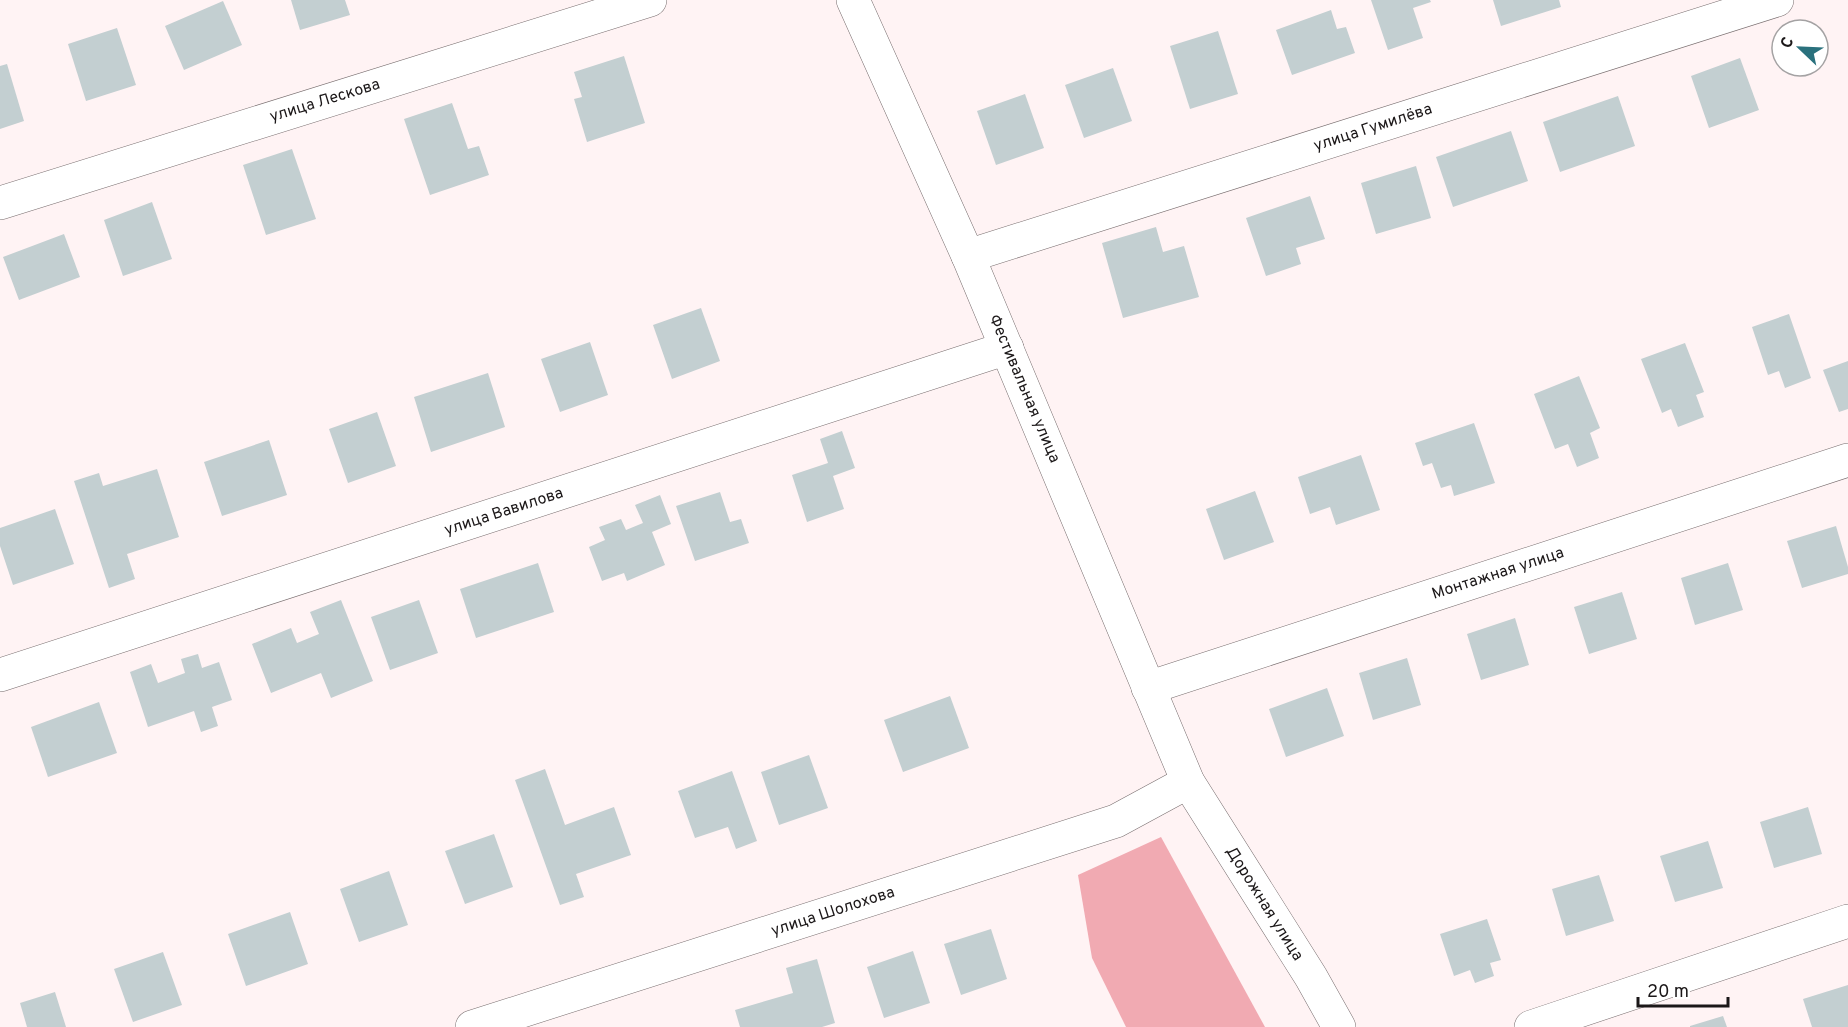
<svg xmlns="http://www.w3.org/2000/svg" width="1848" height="1027" viewBox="0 0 1848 1027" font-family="Overpass,sans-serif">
<rect width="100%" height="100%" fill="#fff3f4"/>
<polygon fill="#f1aab2" points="1161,837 1265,1027 1126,1027 1092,958 1078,875"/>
<g fill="#c3cfd1">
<polygon points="291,0 345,0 350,15 300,30"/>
<polygon points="1371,0 1430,0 1431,2 1413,8 1423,38 1388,50"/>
<polygon points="1493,0 1559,0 1561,7 1501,26"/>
<polygon points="223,1 242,45 184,70 165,26"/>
<polygon points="1331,10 1337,29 1346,27 1355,53 1292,75 1276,30"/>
<polygon points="117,28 136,85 86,101 68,44"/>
<polygon points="1218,31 1238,94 1190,109 1170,46"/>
<polygon points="624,56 645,123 587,142 574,99 582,97 574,72"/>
<polygon points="1740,58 1759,110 1709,128 1691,76"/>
<polygon points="7,64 24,121 0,129 0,66"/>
<polygon points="1113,68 1132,121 1084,138 1065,85"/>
<polygon points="1025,94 1044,148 996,165 977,111"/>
<polygon points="1618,96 1635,146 1560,172 1543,122"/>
<polygon points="452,103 468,149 479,146 489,175 430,195 404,119"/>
<polygon points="1511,131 1528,181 1453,207 1436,157"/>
<polygon points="292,149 316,219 266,235 243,165"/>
<polygon points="1416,166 1431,218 1376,234 1361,183"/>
<polygon points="1310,196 1325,239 1296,248 1301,264 1266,276 1246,218"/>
<polygon points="152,202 172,259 123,276 104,220"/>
<polygon points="1156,227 1163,252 1184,246 1199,297 1123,318 1102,243"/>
<polygon points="64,234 80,277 19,300 3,257"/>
<polygon points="701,308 720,361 672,379 653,325"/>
<polygon points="1789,314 1811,378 1785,388 1779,371 1768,375 1752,327"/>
<polygon points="590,342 608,395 560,412 541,359"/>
<polygon points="1685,343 1704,392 1696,395 1704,417 1678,427 1671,409 1662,413 1641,359"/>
<polygon points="1848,361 1848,409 1839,412 1823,370"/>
<polygon points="488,373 505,427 431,452 414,397"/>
<polygon points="1579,376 1600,428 1590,433 1599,458 1577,467 1568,444 1555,449 1534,394"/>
<polygon points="377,412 396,466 348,483 329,429"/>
<polygon points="1474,423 1495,483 1454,496 1451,485 1441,488 1432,463 1423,466 1415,443"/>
<polygon points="842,431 855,468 833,476 844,509 807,522 792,475 828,463 820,439"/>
<polygon points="269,440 287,495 222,516 204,462"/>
<polygon points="1361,455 1380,510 1336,525 1330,507 1310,514 1298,477"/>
<polygon points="157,469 179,537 127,554 135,579 109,588 74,481 99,473 103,486"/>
<polygon points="1255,491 1274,542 1224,560 1206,509"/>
<polygon points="720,492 730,522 741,519 749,543 695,561 676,506"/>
<polygon points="660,495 671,524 652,532 665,565 627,581 624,573 602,581 589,547 605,540 599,527 621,519 626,530 643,523 635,505"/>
<polygon points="55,509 74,564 13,585 0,546 0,528"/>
<polygon points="1836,526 1848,567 1848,574 1802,588 1787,541"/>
<polygon points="538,563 554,612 476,638 460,589"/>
<polygon points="1728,563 1743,610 1695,625 1681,578"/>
<polygon points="1622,592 1637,639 1589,654 1574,607"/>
<polygon points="341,600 373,681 331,698 321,673 271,693 252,644 291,628 297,643 319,634 310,612"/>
<polygon points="419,600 438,653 390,670 371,617"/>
<polygon points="1515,618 1529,665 1481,680 1467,634"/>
<polygon points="198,654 202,668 219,662 232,700 212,707 218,726 201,732 194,711 148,727 130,672 151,664 158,683 185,673 181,659"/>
<polygon points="1407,658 1421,705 1373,720 1359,673"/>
<polygon points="1327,688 1344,736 1286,757 1269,709"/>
<polygon points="950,696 969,748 903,772 884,720"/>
<polygon points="99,702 117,753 48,777 31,727"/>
<polygon points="809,755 828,808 779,825 761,772"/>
<polygon points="545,769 565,825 614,807 631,855 576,874 584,897 560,905 515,780"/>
<polygon points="732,771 757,841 736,849 728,827 695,838 678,791"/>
<polygon points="1808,807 1822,854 1774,868 1760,822"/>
<polygon points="494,834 513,887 465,904 445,851"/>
<polygon points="1708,841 1723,888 1675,902 1660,856"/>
<polygon points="389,871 408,925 359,942 340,889"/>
<polygon points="1599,875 1614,921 1566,936 1552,889"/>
<polygon points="290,912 308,964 246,986 228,934"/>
<polygon points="1487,919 1501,960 1490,963 1494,976 1475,983 1470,970 1454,976 1440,934"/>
<polygon points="991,929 1007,979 961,995 944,944"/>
<polygon points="913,951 930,1003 884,1018 867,967"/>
<polygon points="163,952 182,1005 133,1022 114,969"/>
<polygon points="817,959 835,1023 822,1027 740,1027 735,1010 793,993 786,968"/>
<polygon points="1848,985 1848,1027 1812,1027 1803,999"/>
<polygon points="55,992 66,1027 27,1027 20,1003"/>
<polygon points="1723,1016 1727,1027 1690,1027 1690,1026"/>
</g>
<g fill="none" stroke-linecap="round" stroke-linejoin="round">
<defs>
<g id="minor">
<polyline points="0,203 650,0"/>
<polyline points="968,256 1777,0"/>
<polyline points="0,675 1007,348"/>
<polyline points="1148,688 1848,460"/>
<polyline points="1531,1027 1848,921"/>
</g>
<g id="tertiary">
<polyline points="853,0 968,256 1188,782 1311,977 1339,1027"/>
<polyline points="472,1027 1116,821 1188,782"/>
</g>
</defs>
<use href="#minor" stroke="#786e6f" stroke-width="34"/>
<use href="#tertiary" stroke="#786e6f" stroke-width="34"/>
<use href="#minor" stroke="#fff" stroke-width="33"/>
<use href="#tertiary" stroke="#fff" stroke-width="33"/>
</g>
<g text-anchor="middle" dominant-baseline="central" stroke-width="4.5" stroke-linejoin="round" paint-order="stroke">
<g font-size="16" fill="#1b1718" stroke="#fff">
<text transform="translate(325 101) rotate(-17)">улица Лескова</text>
<text transform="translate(1373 128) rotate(-18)">улица Гумилёва</text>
<text transform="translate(1024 389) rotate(67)">Фестивальная улица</text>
<text transform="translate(504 512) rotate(-18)">улица Вавилова</text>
<text transform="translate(1498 574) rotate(-18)">Монтажная улица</text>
<text transform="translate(1264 904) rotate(58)">Дорожная улица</text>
<text transform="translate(833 912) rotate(-18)">улица Шолохова</text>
</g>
</g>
<g transform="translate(1800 48) rotate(293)"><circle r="28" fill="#ffffff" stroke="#a4a2a3" stroke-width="1.5"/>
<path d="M0-4.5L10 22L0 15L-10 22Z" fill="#2a717d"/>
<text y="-9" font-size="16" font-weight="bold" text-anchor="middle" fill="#1b1718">С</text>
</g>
<path d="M1638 997v9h90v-9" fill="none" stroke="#1b1718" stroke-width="3"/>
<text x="1647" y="997" font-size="18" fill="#1b1718" stroke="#ffffff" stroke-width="4.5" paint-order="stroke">20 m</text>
</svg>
